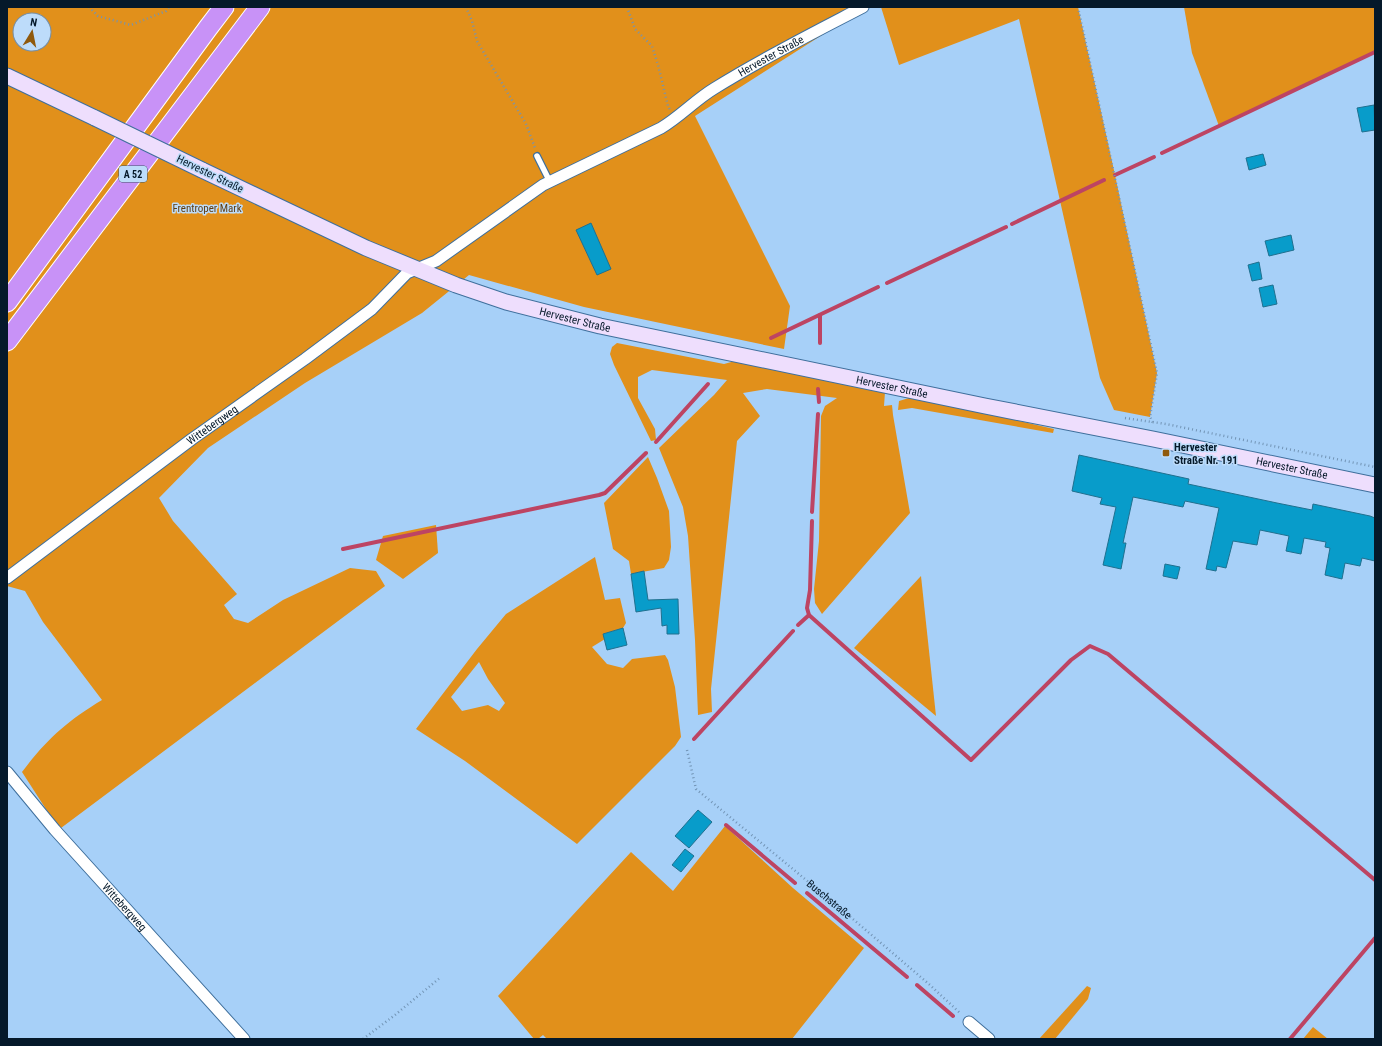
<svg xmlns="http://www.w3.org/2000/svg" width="1382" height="1046" viewBox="0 0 1382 1046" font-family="'Roboto Condensed',sans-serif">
<rect width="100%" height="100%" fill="#a7d0f8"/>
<g fill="#e1901b" fill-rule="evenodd">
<path d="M7,7H866L695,116L790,306L784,349L584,307L469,275L422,313L305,383L208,448L159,498L173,521L237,594L224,605L234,619L248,623L283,600L350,568L376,571L385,586L61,828L53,820L22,772C46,740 67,721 102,700L43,622L25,591L7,586ZM20,20H44V44H20Z"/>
<polygon points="881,7 1078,7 1115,175 1157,373 1150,417 1114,410 1100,378 1019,19 899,65"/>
<polygon points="1184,7 1375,7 1375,52 1219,126 1192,53"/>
<polygon points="617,343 724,364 735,361 885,392 884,406 892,405 893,415 910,513 822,614 815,603 814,589 819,541 821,416 825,406 837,398 767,389 743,393 760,416 737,441 711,689 712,712 698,715 695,640 688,536 683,507 659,448 714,395 727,380 652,370 638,377 638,398 655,429 656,440 651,441 614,365 610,354 612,347"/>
<polygon points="909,398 1015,420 1054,429 1053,433 912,408 898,410 899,401"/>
<polygon points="648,457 657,478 669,511 671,547 669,560 664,568 631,574 629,561 613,549 604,503"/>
<polygon points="436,525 438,553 403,579 376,560 383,536"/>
<path d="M595,557L605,600L620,598L626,623L623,628L603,634L605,639L592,647L607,664L623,668L632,659L665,655L668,660L675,687L681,737L675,746L577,844L465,761L416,729L477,649L506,614ZM479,662L488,679L505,703L499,711L488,705L462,711L451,697Z"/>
<polygon points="921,576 936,716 854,648"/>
<polygon points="725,826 793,888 864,948 792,1039 547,1039 543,1035 538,1039 534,1039 498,996 631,852 673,891"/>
<polygon points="1087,986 1091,988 1088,999 1055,1039 1039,1039"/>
<polygon points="1313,1027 1328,1039 1303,1039"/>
</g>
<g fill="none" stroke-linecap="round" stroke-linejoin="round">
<g stroke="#bd4463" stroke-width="4">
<polyline points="1162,153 1375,52"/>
<polyline points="1115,175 1154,157"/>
<polyline points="1012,224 1104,180"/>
<polyline points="887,283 1006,227"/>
<polyline points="820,315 820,343"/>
<polyline points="771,338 878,287"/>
<polyline points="818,389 819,402"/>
<polyline points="656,442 708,384"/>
<polyline points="812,512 818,414"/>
<polyline points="812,521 810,590 807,608 809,615 971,760 1071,660 1090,646 1108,654 1375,880"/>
<polyline points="343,549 599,495 605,493 646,453"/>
<polyline points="798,625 809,615"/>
<polyline points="694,739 793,631"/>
<polyline points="726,825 795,883"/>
<polyline points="807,893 907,977"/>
<polyline points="917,985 953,1016"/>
<polyline points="1290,1039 1375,938"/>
</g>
</g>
<g fill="#089cca" stroke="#20708f">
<polygon points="1374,105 1375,130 1362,132 1357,108"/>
<polygon points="1263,154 1266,165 1249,170 1246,158"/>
<polygon points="591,223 611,269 597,275 576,230"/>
<polygon points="1291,235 1294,250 1269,256 1265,241"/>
<polygon points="1259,262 1262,279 1252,281 1248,265"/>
<polygon points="1273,285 1277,304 1263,307 1259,288"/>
<polygon points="1079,455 1189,479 1188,484 1277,503 1312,510 1313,504 1370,516 1375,518 1375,561 1362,558 1360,566 1345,563 1342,579 1325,575 1330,548 1325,547 1326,542 1304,538 1301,554 1286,551 1289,536 1260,530 1257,545 1233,541 1226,568 1217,566 1216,571 1206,569 1219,508 1185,501 1183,507 1133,497 1123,543 1126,543 1121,569 1103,565 1116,507 1100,504 1102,498 1072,491"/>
<polygon points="1165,564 1180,567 1177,579 1163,576"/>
<polygon points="644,571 648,600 678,599 679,634 667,634 667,625 662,626 661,608 636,612 631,574"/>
<polygon points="623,628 627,645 607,650 603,634"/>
<polygon points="698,810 712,822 689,848 675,836"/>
<polygon points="685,849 694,856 681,872 672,865"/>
</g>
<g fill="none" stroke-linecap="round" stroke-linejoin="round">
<defs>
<polyline id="lane" points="537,156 550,182"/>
<g id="street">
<path id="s2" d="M7,578L192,439L305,359L372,309L407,273L436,261L543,185L661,128C681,116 695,100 715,88C763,58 813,33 863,7"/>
<path id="s3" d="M7,772L55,830L244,1039"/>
<polyline points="969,1022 989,1039"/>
</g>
<g id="secondary">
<polyline points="7,76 95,118"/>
<path id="s4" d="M202,170L366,248L456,285L506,302L600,326L985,406L1153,439L1375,485"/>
</g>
<g id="highway">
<polyline points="7,302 208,28 224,7"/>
<polyline points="7,341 260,7"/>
</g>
</defs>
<use href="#lane" stroke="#3f6f9c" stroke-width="8"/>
<use href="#street" stroke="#3f6f9c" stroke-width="13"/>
<use href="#secondary" stroke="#3f6f9c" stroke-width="17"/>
<use href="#highway" stroke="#fff" stroke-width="21"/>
<g stroke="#7294b5" stroke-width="2.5" stroke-dasharray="1 3" stroke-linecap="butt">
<polyline points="89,7 98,16 131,25 166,11 169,7"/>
<polyline points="466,7 472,21 477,41 526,124 535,148"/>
<polyline points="627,7 635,29 652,46 658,65 668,106 670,110"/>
<polyline points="1078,7 1157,373 1150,417 1153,423"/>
<polyline points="1125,418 1166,424 1375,467"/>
<path id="s1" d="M687,750L696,789L840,908L930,985L961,1014"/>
<polyline points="363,1039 395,1015 441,977"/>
</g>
<use href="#lane" stroke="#fff" stroke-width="5.5"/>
<use href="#street" stroke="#fff" stroke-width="11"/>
<use href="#secondary" stroke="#eedefd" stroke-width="15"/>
<use href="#highway" stroke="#c892f7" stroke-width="19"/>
<defs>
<polyline id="secondary-bridge" points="95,118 202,170"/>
</defs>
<use href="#secondary-bridge" stroke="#3f6f9c" stroke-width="17" stroke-linecap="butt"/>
<use href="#secondary-bridge" stroke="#eedefd" stroke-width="15"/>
</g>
<rect fill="#8f590c" stroke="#bddcfa" stroke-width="1.5" x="1162" y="449" width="8" height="8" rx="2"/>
<g text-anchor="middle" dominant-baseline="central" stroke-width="3" stroke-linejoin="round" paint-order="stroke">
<rect fill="#bddcfa" stroke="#3c5468" stroke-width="1" x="119" y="166" width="28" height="16" rx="3"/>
<g font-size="10" font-weight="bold" fill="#05192a">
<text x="133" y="174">A 52</text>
</g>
<g font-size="11" fill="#05192a" stroke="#bddcfa">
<text stroke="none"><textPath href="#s2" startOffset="929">Hervester Straße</textPath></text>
<text transform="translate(210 174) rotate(26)">Hervester Straße</text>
<text stroke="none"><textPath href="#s4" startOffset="403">Hervester Straße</textPath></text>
<text stroke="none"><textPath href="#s4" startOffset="727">Hervester Straße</textPath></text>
<text stroke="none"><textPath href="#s2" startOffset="256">Wittebergweg</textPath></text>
<text stroke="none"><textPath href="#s4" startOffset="1135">Hervester Straße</textPath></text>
<text stroke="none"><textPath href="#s1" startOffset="213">Buschstraße</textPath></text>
<text stroke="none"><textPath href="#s3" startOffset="179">Wittebergweg</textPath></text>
</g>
<g font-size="11" fill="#5e3c10" stroke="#bddcfa">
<text x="207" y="208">Frentroper Mark</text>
</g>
<g font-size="11" font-weight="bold" fill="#05192a" stroke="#bddcfa" text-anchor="start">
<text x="1174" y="447">Hervester<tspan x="1174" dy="13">Straße Nr. 191</tspan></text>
</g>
</g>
<rect width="1382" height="1046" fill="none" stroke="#05192a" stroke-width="16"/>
<g transform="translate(32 32) rotate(10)"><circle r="19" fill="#bddcfa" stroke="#738ea7"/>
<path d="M0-3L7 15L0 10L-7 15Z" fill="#8f590c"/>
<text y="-6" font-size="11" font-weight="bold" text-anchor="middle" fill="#05192a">N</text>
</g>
</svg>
